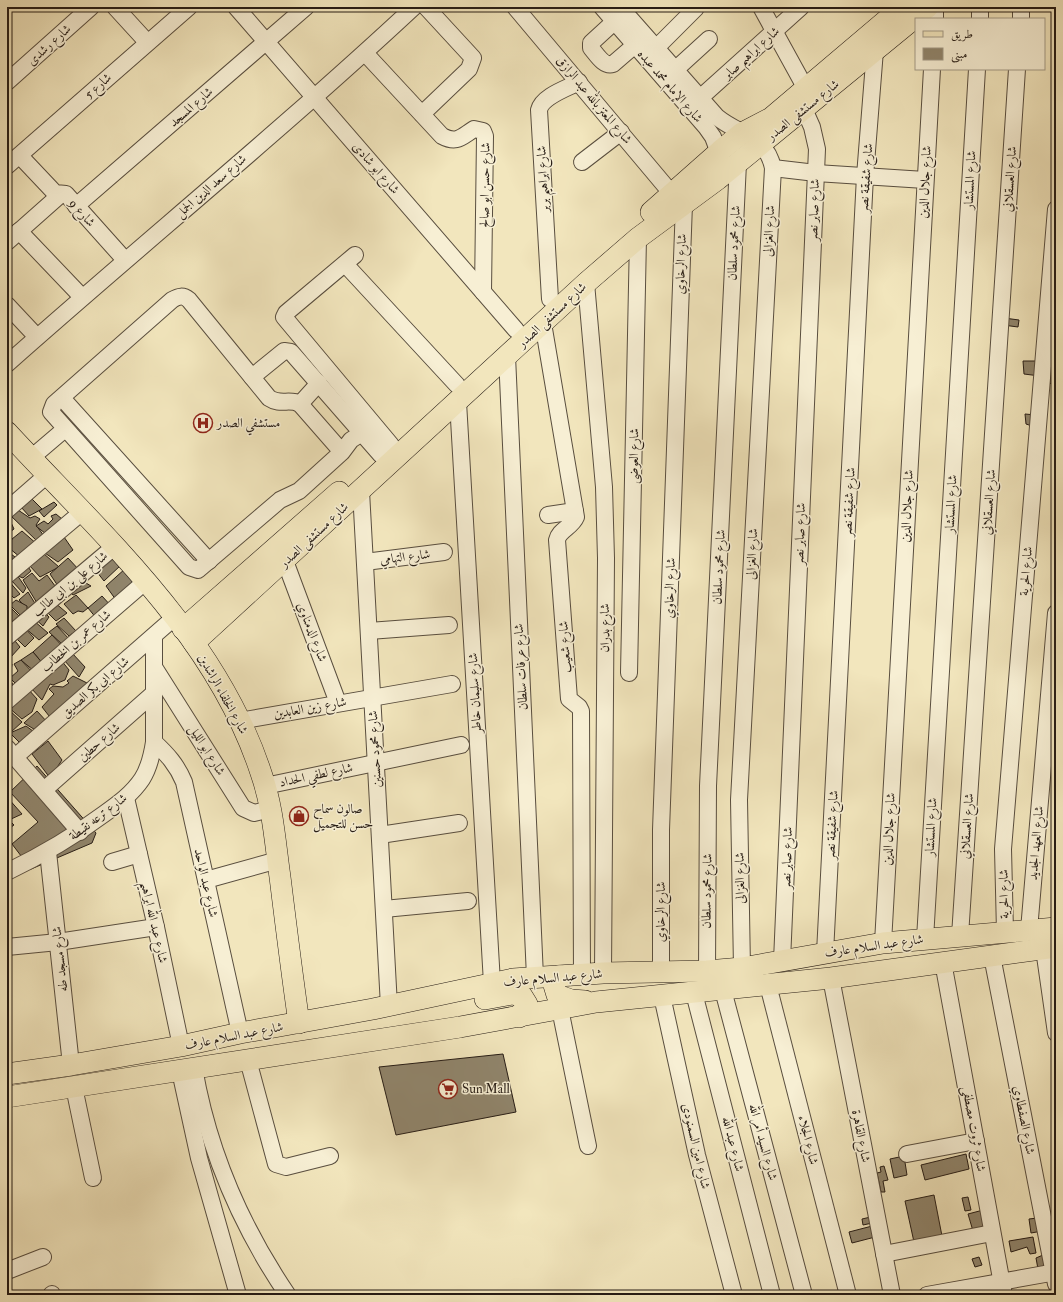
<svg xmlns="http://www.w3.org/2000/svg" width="1063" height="1302" viewBox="0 0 1063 1302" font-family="'IM FELL Double Pica',Amiri,serif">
<rect width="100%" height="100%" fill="#f2e6bd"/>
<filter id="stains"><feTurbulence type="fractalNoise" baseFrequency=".005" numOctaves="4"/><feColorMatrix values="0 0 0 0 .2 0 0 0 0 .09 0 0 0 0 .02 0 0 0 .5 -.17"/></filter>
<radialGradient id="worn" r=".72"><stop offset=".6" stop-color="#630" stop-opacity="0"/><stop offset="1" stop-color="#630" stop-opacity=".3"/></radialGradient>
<g fill="#90856c" stroke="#261c15">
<polygon points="1004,318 1019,320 1018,327 1003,325"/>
<polygon points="1048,355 1056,355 1055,369 1049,369"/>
<polygon points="1023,361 1040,361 1040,376 1024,374"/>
<polygon points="1046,371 1056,372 1056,384 1045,383"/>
<polygon points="1025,414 1036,415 1035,427 1026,424"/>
<polygon points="24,491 42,509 29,516 13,498"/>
<polygon points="54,502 57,505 44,517 39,511"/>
<polygon points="18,510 30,518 35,516 40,519 36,525 44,536 38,542 10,515"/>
<polygon points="7,514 14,529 7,534"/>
<polygon points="56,514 62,519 46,534 36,526 44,521 48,524 53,519 51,516"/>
<polygon points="22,531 38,545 20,557 9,548 12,539"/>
<polygon points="64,537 73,550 58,562 42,551"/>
<polygon points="7,551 15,557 7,564"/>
<polygon points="110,552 121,565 104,581 93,567"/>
<polygon points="43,553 59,567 40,577 29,565"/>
<polygon points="68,558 80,571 60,589 50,574"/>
<polygon points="26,564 31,571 23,578 13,574"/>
<polygon points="126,568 139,582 116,600 106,586"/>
<polygon points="32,573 39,581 47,575 58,590 37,603 23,580"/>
<polygon points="17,575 26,588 23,593 11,580"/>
<polygon points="7,580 8,580 20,594 14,598 7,591"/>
<polygon points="81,580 91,586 73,595 68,589"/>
<polygon points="28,592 36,605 30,612 19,600"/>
<polygon points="76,595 88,608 83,612 78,611 73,614 64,604"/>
<polygon points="102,596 112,607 97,619 88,608"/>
<polygon points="16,600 27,606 27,613 24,619 10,605"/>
<polygon points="54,602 67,613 56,621 44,609"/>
<polygon points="8,605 22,619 15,626 7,618"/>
<polygon points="39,607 49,617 43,626 31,615"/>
<polygon points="64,618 76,631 69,636 56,624"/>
<polygon points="33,620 48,633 39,640 24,627"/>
<polygon points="57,626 70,640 63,645 49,632"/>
<polygon points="24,627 34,638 25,647 14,636"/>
<polygon points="52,635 65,649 44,665 33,652"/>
<polygon points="11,636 20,647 10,658 7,655 7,640"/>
<polygon points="33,652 44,665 35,672 21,660"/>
<polygon points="72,653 85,667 79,677 64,660"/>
<polygon points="7,656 12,659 9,662 12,664 11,671 7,675"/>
<polygon points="21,660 34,674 18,686 10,678 18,671 14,664"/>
<polygon points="61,660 69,670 65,680 53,685 50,684 42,700 30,687"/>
<polygon points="73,676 87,683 53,721 42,707 54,694 49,689 53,686 63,687 69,683 67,681"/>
<polygon points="9,679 14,686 8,692 7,680"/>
<polygon points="28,689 37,699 32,712 22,719 8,707"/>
<polygon points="8,709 22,722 10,733 7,730"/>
<polygon points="37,711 48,723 37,731 24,723"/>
<polygon points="26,726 37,734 23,746 10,733"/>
<polygon points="48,741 62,760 50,778 32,754"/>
<polygon points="37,766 96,833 92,843 31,869 12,844 38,822 10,792"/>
<polygon points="7,797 22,814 9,820 14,825 7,830"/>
<polygon points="503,1054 516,1112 396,1135 379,1067"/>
<polygon points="966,1154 969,1169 925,1180 921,1165"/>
<polygon points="904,1156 907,1175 894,1178 890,1159"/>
<polygon points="884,1166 888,1180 883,1181 885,1192 881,1192 877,1173 881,1172 880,1167"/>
<polygon points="934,1195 942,1236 914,1242 905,1201"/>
<polygon points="968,1197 971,1210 965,1211 962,1198"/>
<polygon points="987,1209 992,1225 973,1231 968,1214"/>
<polygon points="875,1216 877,1222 863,1225 862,1219"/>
<polygon points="1046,1217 1048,1230 1031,1233 1029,1219"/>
<polygon points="876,1225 879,1236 852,1243 849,1232"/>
<polygon points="1033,1237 1036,1253 1030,1254 1027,1247 1011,1252 1009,1241"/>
<polygon points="1043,1255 1053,1264 1038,1269 1036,1258"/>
<polygon points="979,1257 982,1265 975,1267 972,1259"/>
</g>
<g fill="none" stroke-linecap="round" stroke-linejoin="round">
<defs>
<g id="minor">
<polyline points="115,7 147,42"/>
<polyline points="236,7 516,330"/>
<polyline points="515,7 672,194"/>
<polyline points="602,7 706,127 713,137 722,161"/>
<path d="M620,7L717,117C740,136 766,135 773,168L739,800L742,968"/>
<polyline points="761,7 806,89"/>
<polyline points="935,19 935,7"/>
<polyline points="980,19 980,7"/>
<polyline points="1021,19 1021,7"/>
<path d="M615,21L591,43V48C597,55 604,67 613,64L635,45"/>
<polyline points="656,48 696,8"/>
<path d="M365,53L442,136C457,144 461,137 474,129L483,131L485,136L483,292"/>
<polyline points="675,70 709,39"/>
<polyline points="7,82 91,7"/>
<polyline points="700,98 801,7"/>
<polyline points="422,114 469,69 473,58 426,7"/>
<polyline points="20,156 55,193 66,194 125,260"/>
<polyline points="582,162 621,132"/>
<polyline points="7,166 189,7"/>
<polyline points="773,168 816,173 925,180"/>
<polyline points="76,206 306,7"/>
<polyline points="19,231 82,297"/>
<polyline points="7,242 60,195"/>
<polyline points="355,255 286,313 284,317 391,445"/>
<polyline points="345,264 457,385"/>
<polyline points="586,283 604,487 606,558 603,973"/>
<path d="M550,299L539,110C542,96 568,88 579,82"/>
<polyline points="7,305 37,337"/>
<path d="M543,323L576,517C572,527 559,530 557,540L569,699L579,707L581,711L582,975"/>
<polyline points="507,356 535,977"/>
<path d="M7,364C142,244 282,130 414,7"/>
<polyline points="252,377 284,351 291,352 381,455"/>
<polyline points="62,398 209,561"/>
<polyline points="458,402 492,983"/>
<polyline points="300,404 319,383"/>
<path d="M342,452L300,404C289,398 281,406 269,398L189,300C183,295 179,296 172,300L54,404L51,412L189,567L198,570L280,500L299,491L342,452L351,440L362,433"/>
<polyline points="31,458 65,429"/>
<polyline points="361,491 389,1006"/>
<polyline points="7,510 47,475"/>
<polyline points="548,515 575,511"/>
<polyline points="285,561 338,703"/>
<polyline points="365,562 444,552"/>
<polyline points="7,575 82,512"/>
<polyline points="369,631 449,625"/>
<polyline points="7,637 114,547"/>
<polyline points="154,667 243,808 254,813 271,809"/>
<polyline points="629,673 638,238"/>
<polyline points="7,701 146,581"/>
<polyline points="239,721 452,684"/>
<path d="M154,742C167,754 177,765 184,782L240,1033"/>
<polyline points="7,748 80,832"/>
<polyline points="15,757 175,617"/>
<polyline points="265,786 461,745"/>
<polyline points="44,790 154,693"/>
<polyline points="126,798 156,927 181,1046"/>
<polyline points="380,835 459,823"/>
<polyline points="48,852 71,1065"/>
<polyline points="112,862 139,854"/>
<path d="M7,872C42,855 73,837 104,814C118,804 132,794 142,779C149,768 152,755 154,742V636"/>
<polyline points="206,880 278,860"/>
<polyline points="384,909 468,901"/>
<polyline points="1029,930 1056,613"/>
<polyline points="1005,932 1003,849 1056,209"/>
<polyline points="960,936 1017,69"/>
<polyline points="925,939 977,69"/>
<polyline points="883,943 932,69"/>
<polyline points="7,947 58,942 156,927"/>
<polyline points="1044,949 1056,1033"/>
<polyline points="825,953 865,176 875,50"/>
<polyline points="992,956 1056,1284"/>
<polyline points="782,961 817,149 812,127 804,109"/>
<polyline points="943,962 1004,1295"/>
<polyline points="707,971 708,786 738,163"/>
<polyline points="661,972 661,830 684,204"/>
<polyline points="831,978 892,1295"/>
<polyline points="768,985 848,1295"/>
<polyline points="723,990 804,1295"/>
<polyline points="694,993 772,1295"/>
<polyline points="662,996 697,1155 734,1295"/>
<polyline points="560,1009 588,1146"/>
<polyline points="248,1060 276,1164 286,1167 330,1156"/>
<path d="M194,1068C208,1149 241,1226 287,1294"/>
<polyline points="180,1071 199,1158 238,1295"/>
<polyline points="74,1087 93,1178"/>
<polyline points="907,1154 976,1141"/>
<polyline points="884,1254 992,1233"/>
<polyline points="7,1271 43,1257"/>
<polyline points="51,1295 52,1294"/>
<polyline points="927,1295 1056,1272"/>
</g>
<g id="major">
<polyline points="651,212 720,151 742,133 771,118 902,7"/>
<path d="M7,432C102,535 216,635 261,773C273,807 275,842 280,877C286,926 292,975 299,1023"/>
<polyline points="183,629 339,492"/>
<polyline points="194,643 586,283 638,238 718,179 928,7"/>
<polyline points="559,976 554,985 557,995 571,1000 585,1001"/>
<polyline points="485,999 512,994 522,996 527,1004 519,1017"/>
<polyline points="7,1074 71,1065 181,1046 240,1033 373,1009 513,979 603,973 707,971 742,968 883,943 1056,928"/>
<polyline points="7,1097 460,1027 596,1002 831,978 1056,947"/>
</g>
</defs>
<use href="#minor" stroke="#594e3f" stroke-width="18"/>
<use href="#major" stroke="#261c15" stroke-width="22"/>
<use href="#minor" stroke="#f7efd4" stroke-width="16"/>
<use href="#major" stroke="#f2e6bd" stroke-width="21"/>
</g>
<defs>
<symbol id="hospital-ring" viewBox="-11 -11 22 22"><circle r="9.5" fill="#f7efd4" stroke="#8f2418" stroke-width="1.5"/><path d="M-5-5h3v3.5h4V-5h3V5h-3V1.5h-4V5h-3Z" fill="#8f2418"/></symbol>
<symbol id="shop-ring" viewBox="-11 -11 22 22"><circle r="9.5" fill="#f7efd4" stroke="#8f2418" stroke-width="1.5"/><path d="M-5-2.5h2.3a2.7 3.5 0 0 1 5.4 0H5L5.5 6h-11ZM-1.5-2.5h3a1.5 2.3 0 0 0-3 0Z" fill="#8f2418"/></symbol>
<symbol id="supermarket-ring" viewBox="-11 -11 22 22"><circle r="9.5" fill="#f7efd4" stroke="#8f2418" stroke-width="1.5"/><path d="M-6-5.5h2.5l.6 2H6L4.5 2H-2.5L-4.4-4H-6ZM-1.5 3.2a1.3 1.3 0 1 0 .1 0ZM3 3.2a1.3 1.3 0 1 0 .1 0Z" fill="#8f2418"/></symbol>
</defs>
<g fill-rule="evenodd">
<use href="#hospital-ring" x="192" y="412" width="22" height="22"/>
<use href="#shop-ring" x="288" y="805" width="22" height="22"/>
<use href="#supermarket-ring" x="437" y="1078" width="22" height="22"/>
</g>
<g text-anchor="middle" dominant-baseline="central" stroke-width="3" stroke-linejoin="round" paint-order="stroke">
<g font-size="13" fill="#261c15" stroke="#f7efd4">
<text transform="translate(49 45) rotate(-42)">شارع رشدى</text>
<text transform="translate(751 53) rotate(-42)">شارع ابراهيم صابر</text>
<text transform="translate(98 86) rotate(-42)">شارع 5</text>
<text transform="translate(670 86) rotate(49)">شارع الإمام محمد عبده</text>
<text transform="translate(594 100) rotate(50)">شارع المعتز بالله عبد الرازق</text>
<text transform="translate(191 107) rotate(-41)">شارع المسجد</text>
<text transform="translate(803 110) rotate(-39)">شارع مستشفى الصدر</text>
<text transform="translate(376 168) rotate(49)">شارع ابو شادى</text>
<text transform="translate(866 178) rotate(-86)">شارع شفيقة نصر</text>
<text transform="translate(543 179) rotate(-93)">شارع ابراهيم بربر</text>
<text transform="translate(1010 179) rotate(-86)">شارع العسقلاني</text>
<text transform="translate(970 180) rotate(-87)">شارع المستشار</text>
<text transform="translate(925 182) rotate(-87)">شارع جلال الدين</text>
<text transform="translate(485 185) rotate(-89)">شارع حسن ابو صالح</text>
<text transform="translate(211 186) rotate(-41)">شارع سعد الدين الجمل</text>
<text transform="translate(814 210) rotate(-88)">شارع صابر نصر</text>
<text transform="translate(82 213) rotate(48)">شارع 9</text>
<text transform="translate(769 231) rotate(-87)">شارع الغزالى</text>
<text transform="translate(734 243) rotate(-87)">شارع محمود سلطان</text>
<text transform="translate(681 264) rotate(-88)">شارع الرخاوي</text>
<text transform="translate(552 315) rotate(-43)">شارع مستشفى الصدر</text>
<text transform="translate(634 456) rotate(-89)">شارع العوضى</text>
<text transform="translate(849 502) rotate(-87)">شارع شفيقة نصر</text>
<text transform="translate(989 502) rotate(-86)">شارع العسقلاني</text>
<text transform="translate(951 504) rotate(-87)">شارع المستشار</text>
<text transform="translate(907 506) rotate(-87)">شارع جلال الدين</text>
<text transform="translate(800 534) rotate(-88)">شارع صابر نصر</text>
<text transform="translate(314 535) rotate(-43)">شارع مستشفى الصدر</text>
<text transform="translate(752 554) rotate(-87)">شارع الغزالى</text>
<text transform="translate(405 557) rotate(-7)">شارع التهامي</text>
<text transform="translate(719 567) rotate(-87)">شارع محمود سلطان</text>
<text transform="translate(1026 571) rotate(-85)">شارع الحرية</text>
<text transform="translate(70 584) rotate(-40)">شارع على بن ابى طالب</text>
<text transform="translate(670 588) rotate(-88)">شارع الرخاوي</text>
<text transform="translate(605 628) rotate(-90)">شارع بدران</text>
<text transform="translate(312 632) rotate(69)">شارع الدمناوي</text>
<text transform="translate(76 641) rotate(-41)">شارع عمر بن الخطاب</text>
<text transform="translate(565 647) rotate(-94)">شارع شعيب</text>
<text transform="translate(521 667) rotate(-93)">شارع عرفات سلطان</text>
<text transform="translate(95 687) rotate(-41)">شارع ابى بكر الصديق</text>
<text transform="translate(475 693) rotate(-93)">شارع سليمان خاطر</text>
<text transform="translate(223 694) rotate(61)">شارع الخلفاء الراشدين</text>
<text transform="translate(310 708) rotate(-10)">شارع زين العابدين</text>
<text transform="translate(99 742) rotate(-41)">شارع حطين</text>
<text transform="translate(375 749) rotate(-93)">شارع محمود حسنين</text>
<text transform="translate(207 750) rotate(58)">شارع ابو الليل</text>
<text transform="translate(316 775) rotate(-12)">شارع لطفي الحداد</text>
<text transform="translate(98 817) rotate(-37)">شارع ترعه نقيطة</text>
<text transform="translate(832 825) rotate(-87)">شارع شفيقة نصر</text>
<text transform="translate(967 826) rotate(-86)">شارع العسقلاني</text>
<text transform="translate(931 827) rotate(-87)">شارع المستشار</text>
<text transform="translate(889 829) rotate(-87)">شارع جلال الدين</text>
<text transform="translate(1036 843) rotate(-85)">شارع العهد الجديد</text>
<text transform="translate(787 858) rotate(-88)">شارع صابر نصر</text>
<text transform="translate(740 878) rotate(-91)">شارع الغزالى</text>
<text transform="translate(206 883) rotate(77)">شارع عبد الواحد</text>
<text transform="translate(707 891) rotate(-89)">شارع محمود سلطان</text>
<text transform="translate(1004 894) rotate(-91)">شارع الحرية</text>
<text transform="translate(661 912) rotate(-90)">شارع الرخاوي</text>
<text transform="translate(154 922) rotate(77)">شارع عبد الله ابراهيم</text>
<text transform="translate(874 946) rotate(-8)">شارع عبد السلام عارف</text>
<text transform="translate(60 959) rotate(-96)">شارع مسجد طه</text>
<text transform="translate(553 978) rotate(-5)">شارع عبد السلام عارف</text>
<text transform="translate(234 1036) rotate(-11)">شارع عبد السلام عارف</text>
<text transform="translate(1024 1120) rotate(79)">شارع الصفطاوي</text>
<text transform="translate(974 1129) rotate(80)">شارع ثروت مصطفى</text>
<text transform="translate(861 1136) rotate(79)">شارع القاهرة</text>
<text transform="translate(808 1140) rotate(76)">شارع الجلاء</text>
<text transform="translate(763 1142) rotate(75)">شارع السيد أمر الله</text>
<text transform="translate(733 1144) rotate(76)">شارع عبد الله</text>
<text transform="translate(696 1146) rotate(77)">شارع امين السمنودى</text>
</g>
<g font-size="13" fill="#261c15" stroke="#f7efd4" text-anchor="start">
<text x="217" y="423">مستشفي الصدر</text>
<text x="313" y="809">صالون سماح<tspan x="313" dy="15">حسن للتجميل</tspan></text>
<text x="462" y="1089">Sun Mall</text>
</g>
</g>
<rect width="1063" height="1302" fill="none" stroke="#f2e6bd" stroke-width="24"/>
<rect x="8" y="8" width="1047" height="1286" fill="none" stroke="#261c15" stroke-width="2"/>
<rect x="12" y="12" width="1039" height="1278" fill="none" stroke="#261c15"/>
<rect x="915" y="18" width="130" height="52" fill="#f7efd4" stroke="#a39b88"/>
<rect x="923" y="31" width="20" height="6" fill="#f2e6bd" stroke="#a39b88"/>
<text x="951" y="38" font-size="12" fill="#261c15">طريق</text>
<rect x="923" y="48" width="20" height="12" fill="#90856c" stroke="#a39b88"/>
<text x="951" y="58" font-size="12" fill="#261c15">مبنى</text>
<rect width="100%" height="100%" filter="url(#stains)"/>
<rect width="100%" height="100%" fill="url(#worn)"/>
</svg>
